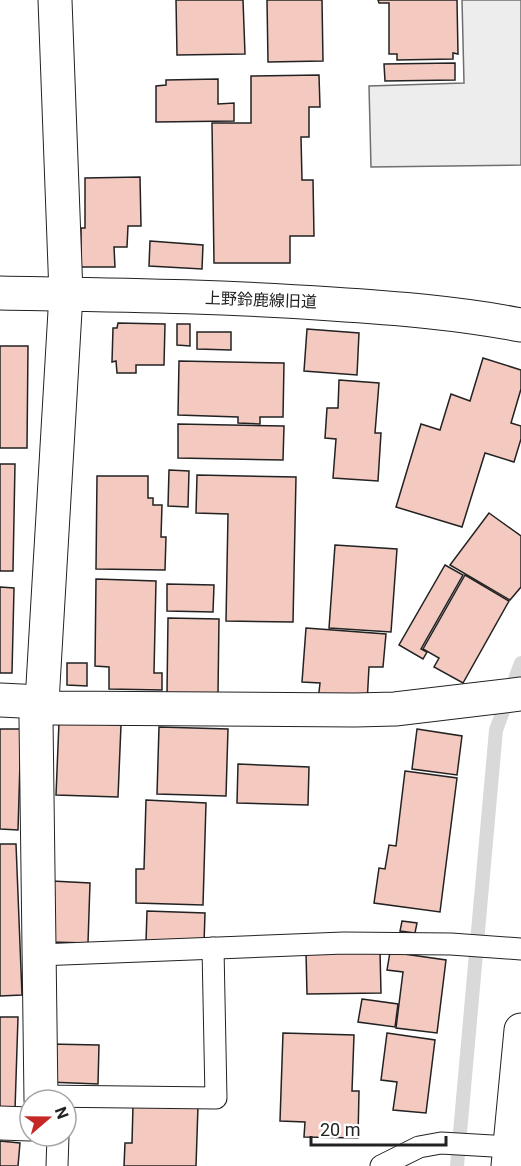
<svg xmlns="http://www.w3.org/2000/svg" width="521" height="1166" viewBox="0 0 521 1166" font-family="Roboto,'Noto Sans JP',sans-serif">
<rect width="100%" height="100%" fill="#fff"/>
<polygon fill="#ededed" stroke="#6f6f6f" stroke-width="1.5" points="462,0 521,0 521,165 371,167 369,86 464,83"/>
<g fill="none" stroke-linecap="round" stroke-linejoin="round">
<polyline stroke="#d9d9d9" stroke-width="14" points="457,1166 496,730 521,663"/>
</g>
<g fill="#f3c9c0" stroke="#222" stroke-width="1.5">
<polygon points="176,0 243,0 245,54 177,55"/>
<polygon points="267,0 322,0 323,61 268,62"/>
<polygon points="378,0 457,0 458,54 453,53 453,59 397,60 397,54 389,54 389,3 379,3"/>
<polygon points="455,63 455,80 385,81 384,64"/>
<polygon points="319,75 320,107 309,107 309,137 301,137 302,180 313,180 314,236 290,236 290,263 214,263 212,123 251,123 251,76"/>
<polygon points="218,79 218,104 234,103 234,121 156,122 156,86 166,85 166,80"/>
<polygon points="140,177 141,226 128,226 127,247 114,247 115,267 81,267 81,228 85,228 85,178"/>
<polygon points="150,241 203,245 202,269 149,266"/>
<polygon points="118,323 165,324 164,365 136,365 136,373 117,373 116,361 112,362 113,328 117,328"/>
<polygon points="177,324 190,324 190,346 177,345"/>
<polygon points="307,329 359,333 357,375 304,371"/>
<polygon points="197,332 231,332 231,350 197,349"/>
<polygon points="0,346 28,346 27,448 0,448"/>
<polygon points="483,358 521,370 521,389 511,423 521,426 521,439 514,462 485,453 462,527 396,507 421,424 440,430 451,394 470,401"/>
<polygon points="179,361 284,363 283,417 260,417 260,424 238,423 238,417 178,415"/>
<polygon points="339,380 379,383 375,433 381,433 378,481 333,478 336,439 325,438 327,408 338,408"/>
<polygon points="178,424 284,426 283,460 178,458"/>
<polygon points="0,464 15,464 13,571 0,571"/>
<polygon points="169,470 189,471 188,507 168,506"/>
<polygon points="197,475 296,477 293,622 226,621 228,514 196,513"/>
<polygon points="97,476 148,476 148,498 153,498 153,505 162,505 161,537 166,537 165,570 96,569"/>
<polygon points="489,513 521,536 521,587 510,600 450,565"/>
<polygon points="335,545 397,549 391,632 329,628"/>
<polygon points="445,565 463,575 421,649 427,652 423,659 399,645"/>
<polygon points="465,575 509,601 463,683 434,667 439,658 423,649"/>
<polygon points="96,579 156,581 154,673 162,673 162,690 109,689 109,667 95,666"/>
<polygon points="167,584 214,585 213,612 167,611"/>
<polygon points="0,587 14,588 12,673 0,673"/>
<polygon points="168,618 219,619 218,694 167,693"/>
<polygon points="306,628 386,634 383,667 369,667 367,704 318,701 320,683 302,682"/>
<polygon points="67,663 87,663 87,686 67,685"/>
<polygon points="59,722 121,725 118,797 56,795"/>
<polygon points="159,727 228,729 226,796 157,794"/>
<polygon points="0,729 21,729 18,830 0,829"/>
<polygon points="417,729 462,736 457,775 412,769"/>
<polygon points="238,764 309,767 308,805 237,803"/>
<polygon points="405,771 457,778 440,912 374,903 379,868 385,869 389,845 396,846"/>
<polygon points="146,800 206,803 203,905 136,903 136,869 144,869"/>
<polygon points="0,844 16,844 22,995 0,996"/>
<polygon points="52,881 90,883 88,943 50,942"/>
<polygon points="147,911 205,913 204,944 146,942"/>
<polygon points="402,921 417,923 415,933 400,931"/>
<polygon points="380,951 381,993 307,994 306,953"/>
<polygon points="390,952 446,960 437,1033 396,1028 403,972 387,970"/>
<polygon points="362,999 398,1004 395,1027 358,1022"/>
<polygon points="0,1017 18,1017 15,1110 0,1110"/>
<polygon points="283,1033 354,1035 352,1091 359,1091 358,1138 304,1137 305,1122 280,1121"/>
<polygon points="387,1033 435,1040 426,1113 393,1110 397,1082 381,1080"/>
<polygon points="49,1044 99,1045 98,1084 48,1082"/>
<polygon points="133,1105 198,1106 196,1166 124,1166 125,1143 132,1143"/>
<polygon points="0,1141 20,1143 18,1166 0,1166"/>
</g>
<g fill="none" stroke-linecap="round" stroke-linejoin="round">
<defs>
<g id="service">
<polyline points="38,955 344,943 451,944 521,949"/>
<polyline points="41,1096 216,1098 213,948"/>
<polyline points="57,1166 58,1136"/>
<polyline points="381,1166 419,1147 441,1143 510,1147"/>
</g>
<g id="minor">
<polyline points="0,700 42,702 53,708 355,710 395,709 521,694"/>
<polyline points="41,1100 36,719 42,702 66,294 55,0"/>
<polyline points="0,1123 30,1124"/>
<polyline points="508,1166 521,1030"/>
</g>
<path id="tertiary" d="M0,293C110,295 221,296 332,304C395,308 458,313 521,325"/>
</defs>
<use href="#service" stroke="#222" stroke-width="23"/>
<use href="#minor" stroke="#222" stroke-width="35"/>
<use href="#tertiary" stroke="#222" stroke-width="35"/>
<use href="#service" stroke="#fff" stroke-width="21"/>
<use href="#minor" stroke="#fff" stroke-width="33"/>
<use href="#tertiary" stroke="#fff" stroke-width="33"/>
</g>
<g text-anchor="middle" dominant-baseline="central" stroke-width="4.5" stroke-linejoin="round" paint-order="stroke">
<g font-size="16" fill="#222" stroke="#fff">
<text transform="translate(261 300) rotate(2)">上野鈴鹿線旧道</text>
</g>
</g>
<g transform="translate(48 1118) rotate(70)"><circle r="28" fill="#ffffff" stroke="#a7a7a7" stroke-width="1.5"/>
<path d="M0-4.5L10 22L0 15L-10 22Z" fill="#c62828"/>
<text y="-9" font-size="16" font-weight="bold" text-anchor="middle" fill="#222222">N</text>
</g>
<path d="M311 1136v9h135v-9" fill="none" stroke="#222222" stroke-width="3"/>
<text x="320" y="1136" font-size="18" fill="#222222" stroke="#ffffff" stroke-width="4.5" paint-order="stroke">20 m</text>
</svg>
